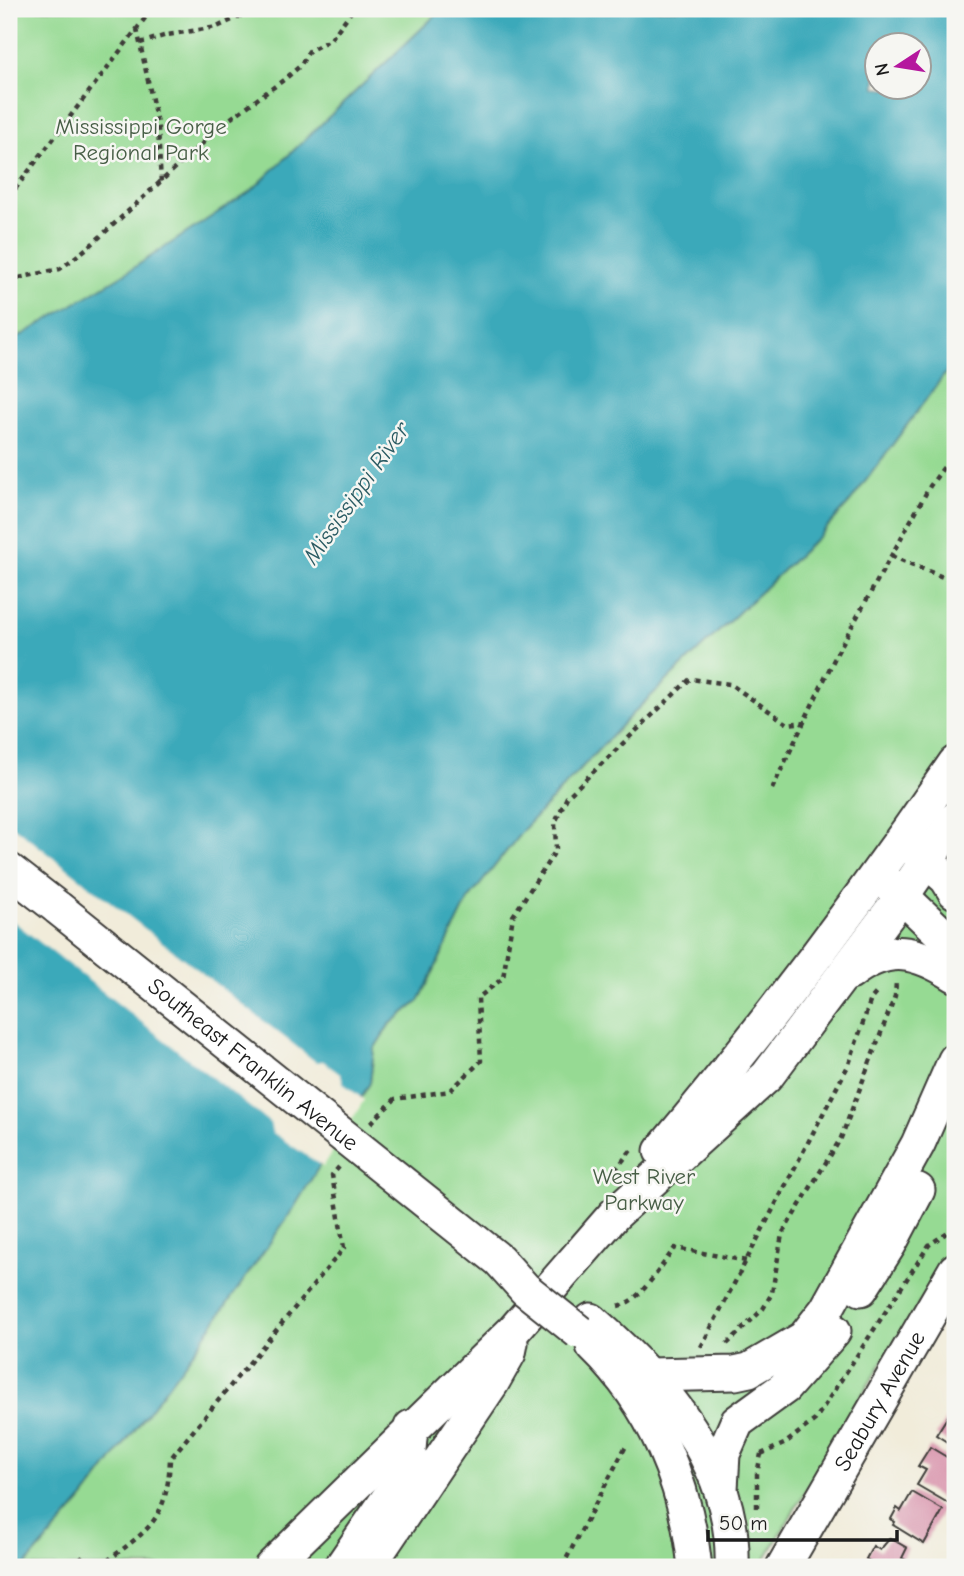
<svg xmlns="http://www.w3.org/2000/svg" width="964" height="1576" viewBox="0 0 964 1576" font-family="'Comic Neue',sans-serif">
<rect width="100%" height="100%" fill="#f6f6f2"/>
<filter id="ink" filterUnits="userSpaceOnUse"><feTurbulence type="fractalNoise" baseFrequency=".0143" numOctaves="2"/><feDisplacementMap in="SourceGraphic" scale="14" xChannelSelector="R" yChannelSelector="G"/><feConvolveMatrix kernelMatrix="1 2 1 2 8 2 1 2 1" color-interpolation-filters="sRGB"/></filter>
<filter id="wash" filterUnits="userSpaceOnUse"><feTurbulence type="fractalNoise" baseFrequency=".00686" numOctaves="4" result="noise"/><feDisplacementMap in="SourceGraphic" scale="28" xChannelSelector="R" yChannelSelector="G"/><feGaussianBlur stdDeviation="1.57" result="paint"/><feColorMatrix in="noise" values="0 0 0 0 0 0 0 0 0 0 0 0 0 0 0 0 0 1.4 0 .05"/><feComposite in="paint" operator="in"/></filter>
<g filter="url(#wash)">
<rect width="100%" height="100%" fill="#f1ecda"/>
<g fill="#96da93" stroke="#597b58" stroke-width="2">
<polygon points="9,9 468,9 310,168 9,343"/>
<polygon points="955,360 955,1246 855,1406 761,1567 24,1567 83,1499 202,1340 370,1083 374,1049 389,1025 419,1001 468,900 524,829 632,714 821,534 850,502"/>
</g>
<path fill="#3ba9ba" stroke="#2c626b" stroke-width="2" fill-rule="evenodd" d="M442,9H955V360L850,502L821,534L632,714L524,829L468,900L419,1001L389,1025L374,1049L370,1083L292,1211L202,1340L83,1499L24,1567H9V343L124,274L252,190ZM876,46H918V88H876Z"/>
<polygon fill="#f1ecda" points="9,823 316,1062 323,1061 341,1075 344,1084 364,1100 323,1167 272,1132 270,1123 9,918"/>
<g id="blocks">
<g fill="#d892aa">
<polygon points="953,1408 955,1409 955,1447 936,1435"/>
<polygon points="930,1447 955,1462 955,1507 917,1485 926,1470 918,1466"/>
<polygon points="912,1492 943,1510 924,1544 893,1525 895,1522 891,1519 897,1508 901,1511"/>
<polygon points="890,1538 907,1548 902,1558 918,1567 869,1567 871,1562 866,1559 873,1546 880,1550"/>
</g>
</g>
</g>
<g filter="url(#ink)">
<use href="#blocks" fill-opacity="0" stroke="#3c3b38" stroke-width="2"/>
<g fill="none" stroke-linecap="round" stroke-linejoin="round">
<defs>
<g id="minor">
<polyline points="911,847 947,879 955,892"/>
<polyline points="9,870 58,908"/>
<polyline points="887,882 950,942 955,960"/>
<path d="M850,973C889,943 917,951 955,975"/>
<path d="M661,1151C765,1027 863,897 955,763"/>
<polyline points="861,1289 889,1245 918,1190"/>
<path d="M591,1320C663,1383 736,1464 732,1567"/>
<path d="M593,1346C654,1405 686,1483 695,1567"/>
<polyline points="650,1375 735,1373 749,1370 804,1338 826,1310 918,1144 955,1060"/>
<polyline points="721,1489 723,1454 737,1422 784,1388 834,1331"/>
<polyline points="271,1567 513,1331 614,1215 767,1076 903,895 955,819"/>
<polyline points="341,1567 400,1481 408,1461 411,1427"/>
<polyline points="368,1567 492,1383 509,1353 511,1343"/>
<path id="s1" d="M783,1567L955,1270"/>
</g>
</defs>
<use href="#minor" stroke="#3c3b38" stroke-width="37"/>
<g stroke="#3c3b38" stroke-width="4.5" stroke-dasharray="5 5" stroke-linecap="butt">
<polyline points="137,29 158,128 161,184"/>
<polyline points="140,43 167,35 217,27 256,9"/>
<polyline points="9,197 152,9"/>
<polyline points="9,280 60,269 91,245 227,121 285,79 300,66 309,51 331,39 353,9"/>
<polyline points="891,556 955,582"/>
<polyline points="772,789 837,653 930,486 955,452"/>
<polyline points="371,1123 395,1099 450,1091 481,1061 478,998 503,978 513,916 556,850 555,823 567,797 690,679 730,684 788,724 805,722"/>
<polyline points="609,1178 632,1149"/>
<path d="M618,1306C641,1302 661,1265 675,1248L747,1261"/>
<polyline points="727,1344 763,1309 772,1293 782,1234 841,1138 895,996 896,982"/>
<polyline points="701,1347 849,1064 871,999 877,992"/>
<polyline points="761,1454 784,1444 815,1420 929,1245 955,1227"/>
<polyline points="757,1508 757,1474 761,1454"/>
<polyline points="72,1567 84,1556"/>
<path d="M99,1567C147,1530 167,1524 170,1459L344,1248L332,1175L339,1167"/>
<polyline points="562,1567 626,1446"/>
</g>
<use href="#minor" stroke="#fff" stroke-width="33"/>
<defs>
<g id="minor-bridge">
<path id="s2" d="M58,908L499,1260L525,1289L579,1332"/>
</g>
</defs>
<use href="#minor-bridge" stroke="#3c3b38" stroke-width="37" stroke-linecap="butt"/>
<use href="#minor-bridge" stroke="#fff" stroke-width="33"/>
</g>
</g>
<g text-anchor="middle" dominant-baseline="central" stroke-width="5" stroke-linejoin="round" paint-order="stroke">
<g font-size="23" fill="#475e46" stroke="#f6f6f2">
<text x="141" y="126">Mississippi Gorge<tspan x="141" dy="26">Regional Park</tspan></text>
<text x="644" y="1176">West River<tspan x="644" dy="26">Parkway</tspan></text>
</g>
<g font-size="23" fill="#1c1c1c" stroke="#f6f6f2">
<text stroke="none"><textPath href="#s2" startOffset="250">Southeast Franklin Avenue</textPath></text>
<text stroke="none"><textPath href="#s1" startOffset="192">Seabury Avenue</textPath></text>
</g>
<g font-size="24" font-style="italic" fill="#2a5b63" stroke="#f6f6f2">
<text transform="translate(356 493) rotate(-55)">Mississippi River</text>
</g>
</g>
<rect width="964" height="1576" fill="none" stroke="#f6f6f2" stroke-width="35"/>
<g transform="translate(898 66) rotate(258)"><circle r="33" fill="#f6f6f2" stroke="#9f9f9c" stroke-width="2"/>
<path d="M0-5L12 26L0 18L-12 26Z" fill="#b5179e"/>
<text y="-10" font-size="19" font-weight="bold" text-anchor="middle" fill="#1c1c1c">N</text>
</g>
<path d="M708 1530v10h189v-10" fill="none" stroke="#1c1c1c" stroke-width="3.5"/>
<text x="719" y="1530" font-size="21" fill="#1c1c1c" stroke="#f6f6f2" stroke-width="5" paint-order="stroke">50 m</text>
</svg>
